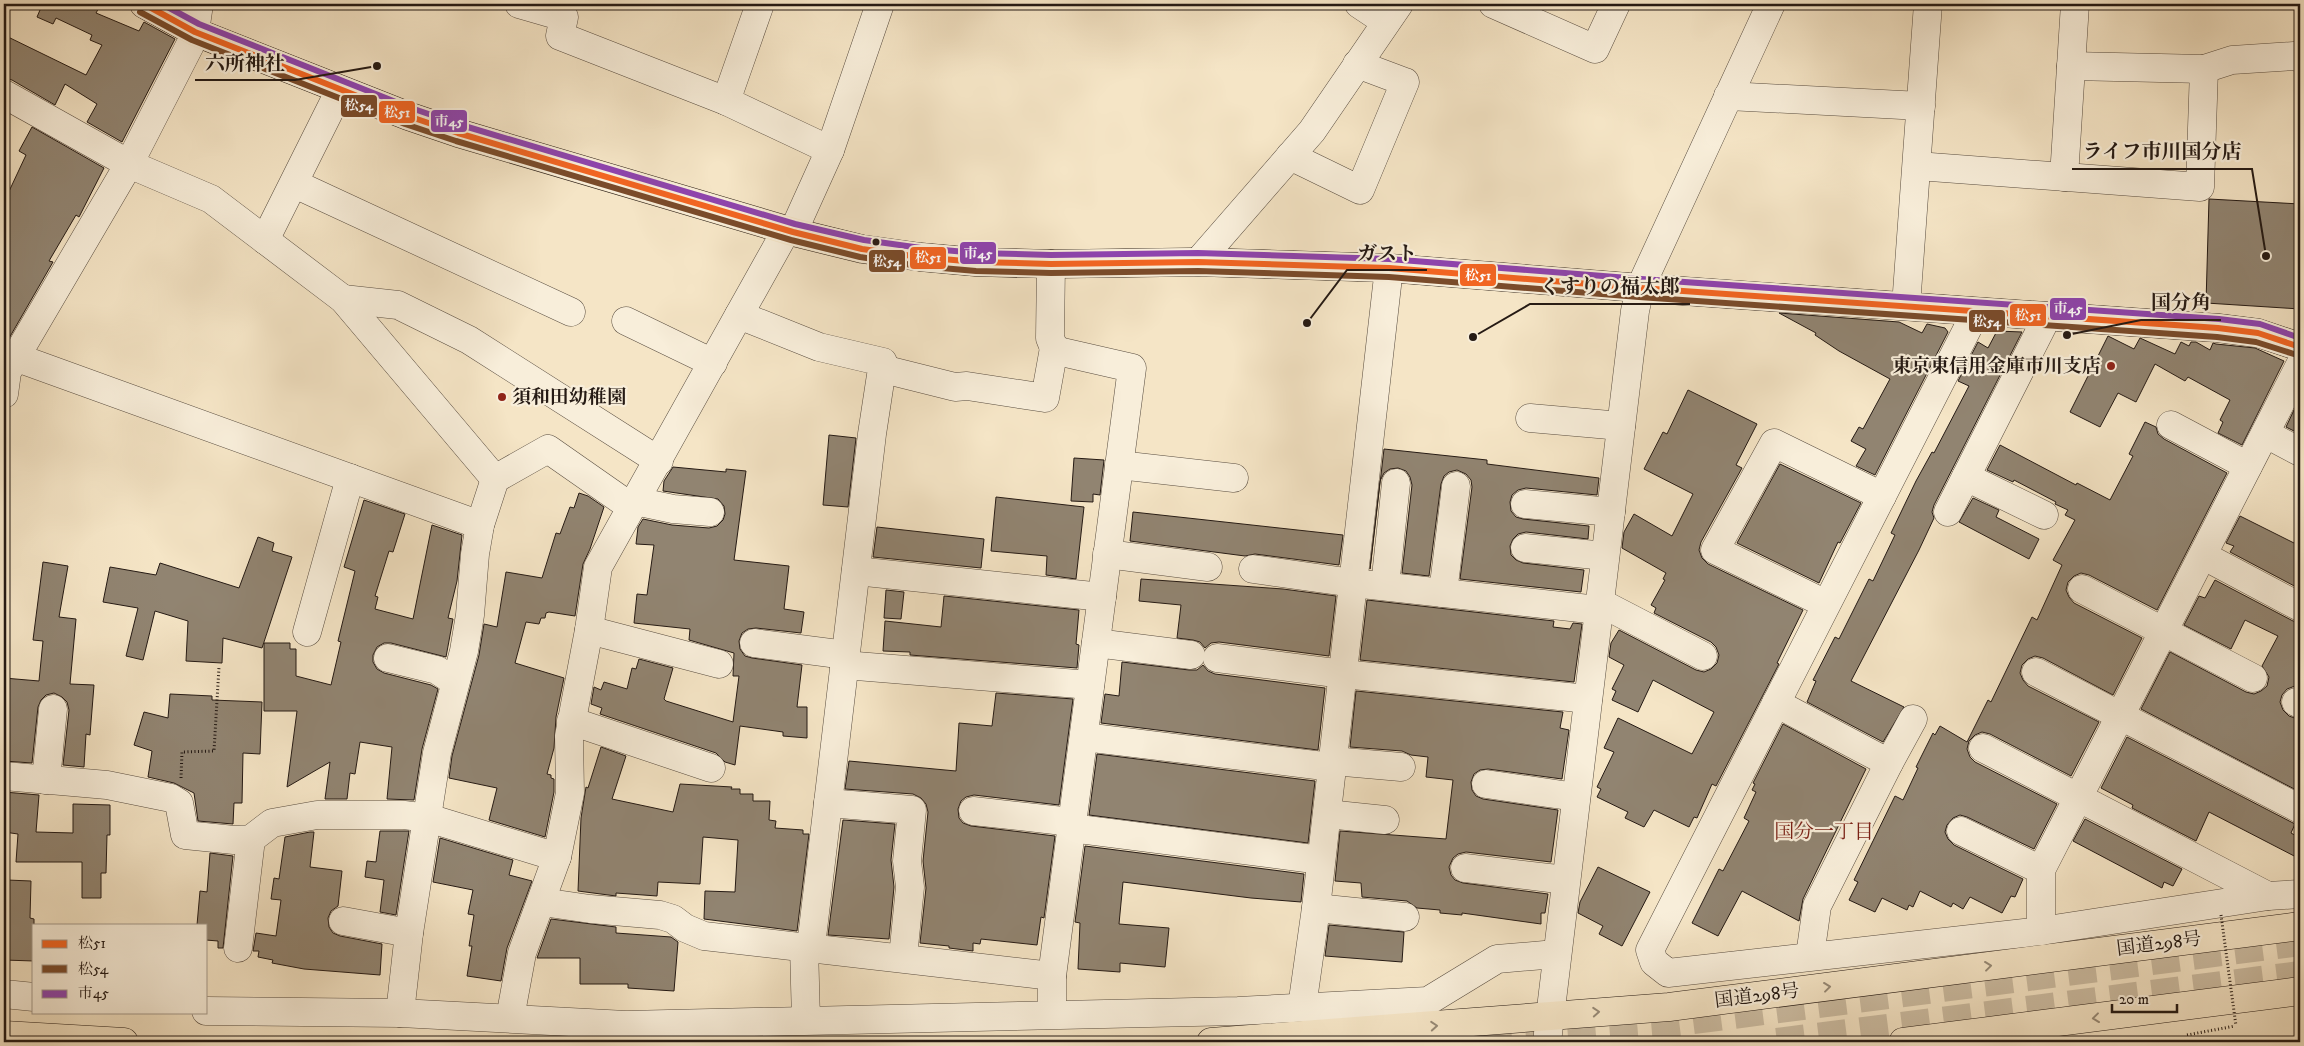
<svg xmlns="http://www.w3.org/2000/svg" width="2304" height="1046" viewBox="0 0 2304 1046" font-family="'IM FELL DW Pica','Noto Serif JP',serif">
<rect width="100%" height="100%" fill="#f5e5c6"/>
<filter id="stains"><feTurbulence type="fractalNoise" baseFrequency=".004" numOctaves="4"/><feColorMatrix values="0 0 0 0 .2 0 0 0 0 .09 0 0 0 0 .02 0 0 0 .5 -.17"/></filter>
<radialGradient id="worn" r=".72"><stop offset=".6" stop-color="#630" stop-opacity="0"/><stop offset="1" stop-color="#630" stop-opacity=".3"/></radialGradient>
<g fill="#918471" stroke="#251a14">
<polygon points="28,4 101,4 96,13 139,31 144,22 175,39 122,142 87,122 97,104 65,84 55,105 12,80 4,78 4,35 86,75 102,45 90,40 92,35 56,18 53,24 37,17 40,10"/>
<polygon points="32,127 104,168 79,217 76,215 49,261 53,262 4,347 4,202 26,155 19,151"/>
<polygon points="2209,199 2300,204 2300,309 2206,303"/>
<polygon points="1779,313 1899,322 1922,333 1927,324 1945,328 1948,332 1875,475 1856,466 1866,449 1851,441 1859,427 1863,429 1890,379 1839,351 1815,335 1816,333"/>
<polygon points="1997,331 2022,332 1934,505 1932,512 1934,518 1919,550 1851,681 1904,707 1883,742 1807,702 1816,681 1813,680 1835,637 1839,639 1869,579 1873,581 1895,535 1891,533 1916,481 1932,452 1934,453 1969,386 1958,381 1978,342 1988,348"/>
<polygon points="2108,336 2134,349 2140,338 2175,354 2181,342 2189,346 2191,342 2196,342 2210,350 2213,343 2216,344 2255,348 2284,361 2242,445 2218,433 2223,422 2220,420 2230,400 2188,377 2185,381 2155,364 2136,402 2118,393 2100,427 2070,412"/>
<polygon points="1688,390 1757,424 1736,465 1742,468 1701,542 1699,550 1702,558 1708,564 1803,610 1777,663 1779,664 1716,786 1712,784 1697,818 1694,817 1689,827 1654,810 1644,827 1625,818 1628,812 1597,797 1601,789 1597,787 1614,752 1604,748 1618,718 1692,754 1714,712 1653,680 1638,712 1612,700 1616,691 1612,689 1624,665 1609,657 1611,643 1619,630 1696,670 1704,672 1711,669 1717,663 1719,655 1716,647 1711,642 1654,613 1656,608 1651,605 1665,580 1663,579 1666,573 1622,548 1624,532 1634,514 1672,536 1693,494 1644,469 1663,432 1667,434"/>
<polygon points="2294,410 2300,414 2300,434 2286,427"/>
<polygon points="2145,422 2156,427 2158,434 2164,439 2227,473 2157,610 2089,575 2081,573 2074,576 2068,582 2066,590 2069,597 2074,603 2142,638 2113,695 2043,658 2035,656 2028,659 2022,665 2020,673 2023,680 2028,686 2099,722 2071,776 1990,734 1982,732 1975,735 1969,741 1967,749 1970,757 1975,762 2057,804 2034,849 1967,817 1960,815 1953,818 1947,825 1945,832 1948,839 1954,845 2023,879 2015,897 2011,896 2002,913 1970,897 1963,909 1953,903 1951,907 1920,891 1913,907 1909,905 1907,910 1882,898 1875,912 1849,900 1858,882 1854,880 1872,843 1895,796 1903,800 1918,768 1916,767 1933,733 1935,735 1940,726 1967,742 1988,700 1991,702 2032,617 2037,620 2062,565 2053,560 2075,520 2065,515 2068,510 2055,504 2056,502 2014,480 2013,482 1987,470 2000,445 2076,485 2077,483 2110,500 2133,456 2129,454"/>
<polygon points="829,435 856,438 848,507 823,505"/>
<polygon points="1384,449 1487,460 1487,464 1599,478 1597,495 1526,488 1518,490 1512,495 1510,502 1511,511 1516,517 1523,519 1589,526 1588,539 1526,532 1518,534 1513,539 1510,546 1511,555 1516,560 1523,563 1584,570 1581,592 1460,579 1472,487 1471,480 1466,474 1457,470 1449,472 1444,476 1441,484 1429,576 1402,573 1412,485 1410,477 1406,471 1398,468 1390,469 1384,473 1380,481 1370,569"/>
<polygon points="1074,458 1104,460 1100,495 1093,494 1093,502 1071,501"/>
<polygon points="1780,464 1861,503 1840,543 1838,542 1819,583 1737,543"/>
<polygon points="673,467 726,472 726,469 746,471 734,560 789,566 784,609 804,612 801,633 756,628 748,629 742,633 739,641 740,649 745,656 752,658 802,665 797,707 807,707 807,738 783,736 783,732 740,726 735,765 725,762 716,753 600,714 602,708 591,704 594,687 601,690 604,682 627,689 632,668 636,669 639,659 673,668 664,699 666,701 733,722 739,676 733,676 734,653 689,640 690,629 634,623 637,594 647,595 654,545 636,544 638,527 643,519 672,525 709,528 717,526 723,520 725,514 724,506 718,499 663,491 664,481"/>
<polygon points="579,493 588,496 604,507 590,549 583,564 575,616 549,612 546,613 545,618 541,618 539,624 526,622 515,663 564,678 556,717 554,748 547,774 551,775 551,778 554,779 554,792 545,837 489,820 497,788 449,778 452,756 479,655 484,624 497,627 506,572 542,578 556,533 560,534 570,507 574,508"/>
<polygon points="996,497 1084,507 1076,579 1046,575 1047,556 991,551"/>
<polygon points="1973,498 1999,510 1996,517 2039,539 2029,559 1959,522"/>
<polygon points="364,500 405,514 393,552 389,551 375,596 378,597 375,609 413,619 432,525 462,535 457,581 448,618 453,619 446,657 391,643 384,643 377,647 373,655 373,662 377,669 384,673 431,685 438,689 422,749 414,800 387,799 392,747 360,742 355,774 350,773 347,799 325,799 330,762 287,787 297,711 264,711 264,643 290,643 290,649 296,649 296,676 331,685 341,642 338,641 355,571 344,567"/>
<polygon points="1133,512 1343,535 1339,565 1255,554 1245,556 1130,541"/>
<polygon points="2240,516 2300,546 2300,589 2230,552 2234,546 2226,543"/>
<polygon points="877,527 984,539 981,568 873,557"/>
<polygon points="258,537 274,543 272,551 292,557 262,648 223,638 222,663 186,661 188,621 155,611 143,660 126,656 138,608 103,602 110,567 156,575 160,563 239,588"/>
<polygon points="43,562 68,566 59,617 76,619 70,684 94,685 90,735 86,734 84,767 63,765 69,710 67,702 62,697 54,693 46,695 41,700 38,707 32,763 4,761 4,678 39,681 43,641 33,640"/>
<polygon points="1141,579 1283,589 1336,596 1329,656 1219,642 1211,643 1205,648 1200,642 1193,640 1177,638 1181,605 1139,601"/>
<polygon points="2215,580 2293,621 2300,623 2300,687 2295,686 2287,689 2282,695 2280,702 2283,710 2289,716 2300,720 2300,792 2141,709 2170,652 2246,692 2254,694 2261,691 2267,686 2269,677 2262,666 2278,636 2245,620 2231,649 2184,625 2199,596 2205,598"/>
<polygon points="886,590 904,592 901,619 884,618"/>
<polygon points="944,596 1079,610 1076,644 1079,645 1077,668 910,655 910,652 883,651 885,621 941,627"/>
<polygon points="1367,600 1554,621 1553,627 1570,629 1573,623 1582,624 1574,682 1360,660"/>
<polygon points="1122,662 1189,670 1197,670 1203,665 1208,671 1215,674 1325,688 1318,750 1101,723 1105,694 1119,696"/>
<polygon points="1356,691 1563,712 1560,728 1569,730 1562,779 1488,769 1480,770 1474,774 1471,782 1472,790 1476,796 1483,799 1558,810 1551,862 1466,852 1458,854 1453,858 1449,867 1451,875 1455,880 1463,883 1548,894 1545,913 1541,913 1541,924 1462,913 1462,915 1440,913 1440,910 1417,908 1407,901 1362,897 1361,883 1335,881 1340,831 1446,839 1453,780 1426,777 1428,757 1411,755 1402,751 1350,747"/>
<polygon points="996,693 1073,699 1059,805 974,795 966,797 961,801 958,809 959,818 963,823 971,826 1055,836 1044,918 1041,917 1037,945 981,939 980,944 973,943 973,951 949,948 949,946 920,943 926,888 923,861 928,812 926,804 921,798 913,794 845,789 849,761 956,771 959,723 992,726"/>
<polygon points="170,694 212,696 212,700 262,702 260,754 243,753 242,803 234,803 233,824 198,821 194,793 174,783 148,777 152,751 134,745 144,712 168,718"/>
<polygon points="1783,724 1866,769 1803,899 1799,921 1742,891 1718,936 1692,923 1719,869 1723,871 1749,821 1744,818 1756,792 1752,790 1755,784 1753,783"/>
<polygon points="2127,737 2295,824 2291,833 2300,838 2300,859 2209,812 2196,841 2132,808 2133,805 2101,788"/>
<polygon points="601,747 626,756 612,799 673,812 680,784 732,787 731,789 740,789 740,794 753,794 753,801 770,801 769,820 776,821 775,828 803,830 803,834 809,834 797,931 704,919 705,891 735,892 738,840 703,837 700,884 658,882 657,896 616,893 616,896 578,891 581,818 586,787 588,788"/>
<polygon points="1097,754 1315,781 1308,843 1089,815"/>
<polygon points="4,792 39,795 36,832 73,833 73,804 110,805 110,835 107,835 106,873 101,873 101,898 82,898 82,862 16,862 18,834 4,832"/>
<polygon points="2085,819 2182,869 2173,886 2164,882 2162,888 2073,841"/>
<polygon points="843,820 895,824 891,860 894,887 889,939 828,935"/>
<polygon points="380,831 409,831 396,915 380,912 384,880 365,877 367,861 376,862"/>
<polygon points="310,832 314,832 310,867 342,871 338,906 331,911 328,918 329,927 333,933 340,936 382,944 380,975 304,969 272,963 273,960 258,957 259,951 253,951 256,933 276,936 281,900 271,899 274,878 279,879 285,837"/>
<polygon points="440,838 513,860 509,875 532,881 507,948 501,981 467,976 472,946 469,946 474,915 468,914 473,890 433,882"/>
<polygon points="1085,846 1304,874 1301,902 1251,898 1123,882 1119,924 1169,928 1165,967 1120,963 1120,972 1078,969 1080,923 1075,922"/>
<polygon points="210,853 233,856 223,948 218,948 218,941 206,940 206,925 197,925 200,891 207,892"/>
<polygon points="1598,867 1650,892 1622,946 1599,934 1603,926 1578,913 1580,902"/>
<polygon points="7,880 31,881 30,918 34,919 34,961 4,960 4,902 6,902"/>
<polygon points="551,919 616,927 616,933 671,937 678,942 674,991 628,988 628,984 580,984 580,958 537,958"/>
<polygon points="1329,925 1404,932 1402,962 1325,956"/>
</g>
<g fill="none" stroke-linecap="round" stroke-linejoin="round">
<g stroke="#cbbca2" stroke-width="28" stroke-dasharray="28 14" stroke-linecap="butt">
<polyline points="1442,1042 1671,1023 2300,942"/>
<polyline points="1777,1042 2300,975"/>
</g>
<defs>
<g id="minor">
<polyline points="519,4 564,17 560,36 726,101 830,150"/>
<polyline points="1359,4 1386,22"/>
<polyline points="1493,4 1595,49 1616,4"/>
<polyline points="2071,66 2204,69"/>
<polyline points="4,94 129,164 211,199 343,299 495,479"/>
<polyline points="1728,96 1921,106"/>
<polyline points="726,101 760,4"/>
<polyline points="1290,156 1360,190 1405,82 1357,64"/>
<polyline points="1917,166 2200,187 2204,69 2232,60 2294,56 2300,58"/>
<polyline points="2064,177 2075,4"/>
<polyline points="295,184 571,312"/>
<polyline points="793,232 830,150 880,4"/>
<polyline points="265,240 340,90"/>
<polyline points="1198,262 1312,131 1399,4"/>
<polyline points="1051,264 1050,338 1054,348 1062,352 1132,368 1052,976 1052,1014"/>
<polyline points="343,299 398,305 469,340 659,461"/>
<polyline points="1906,306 1928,4"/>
<polyline points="1976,312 1650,950 1654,962 1668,973 2041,931 2268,896 2300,894"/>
<polyline points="739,315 819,347 883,362 872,434 811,946"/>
<polyline points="626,321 713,363"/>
<polyline points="15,357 480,525"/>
<polyline points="883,369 955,387 967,386 1045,398 1054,348"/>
<polyline points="4,394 7,372 129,164 190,45 195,32 199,4"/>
<polyline points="1530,418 1621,426"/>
<polyline points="2171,425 2248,466"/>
<polyline points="2266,434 2300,452"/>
<polyline points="1119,465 1234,478"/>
<polyline points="1966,477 2044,515"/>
<polyline points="635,501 673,509 710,512"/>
<polyline points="1525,504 1611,512"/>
<polyline points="1948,512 2047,317"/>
<polyline points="1525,548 1605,556"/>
<polyline points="1107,554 1208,567"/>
<polyline points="2204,556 2300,607"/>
<polyline points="1253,569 1353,583 1598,610"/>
<polyline points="856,571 1102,597"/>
<polyline points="1385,586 1396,483"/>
<polyline points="2082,589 2253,678"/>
<polyline points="1443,593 1456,486"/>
<polyline points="1599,602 1703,656"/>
<polyline points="1826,604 1715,550 1774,443 1882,496"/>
<polyline points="589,630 719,664"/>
<polyline points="307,632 350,478"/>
<polyline points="754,643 846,655"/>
<polyline points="1096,643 1191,655"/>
<polyline points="388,658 437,670 455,682"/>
<polyline points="1217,658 1343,674 1588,699"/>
<polyline points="844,665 1090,685"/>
<polyline points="2036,672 2300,809"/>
<polyline points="2296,702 2300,704"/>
<polyline points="1776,703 1889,763"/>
<polyline points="571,721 711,768"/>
<polyline points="1084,737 1332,767"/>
<polyline points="1983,748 2268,896"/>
<polyline points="1333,761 1401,767"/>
<polyline points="4,776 107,785 171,798 179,803 185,835 234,840 251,839 272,823 317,815 404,815 428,818 557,857"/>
<polyline points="46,780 53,709"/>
<polyline points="1486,784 1576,797"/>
<polyline points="828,803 912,810 907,861 910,887 903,957"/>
<polyline points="973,811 1072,822"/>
<polyline points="1327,814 1385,820"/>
<polyline points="1071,828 1321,860"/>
<polyline points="1961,831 2041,870"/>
<polyline points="1465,868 1566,880"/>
<polyline points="542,902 590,909 660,915 673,919 685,928 704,936 1052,976"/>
<polyline points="1316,908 1405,917"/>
<polyline points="343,921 409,933"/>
<polyline points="2041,931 2041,870 2300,365"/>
<polyline points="804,946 806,1020"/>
<polyline points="238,948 251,839"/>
<polyline points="1810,956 1817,906 1889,763 1913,719"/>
<polyline points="4,994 34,997"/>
<polyline points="1302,1007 1316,908 1389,268"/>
<polyline points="206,1011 400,1013 626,1025 1238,1011 1428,1001 1497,959 1556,954"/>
<polyline points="400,1013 409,933 437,753 464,651 470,615 475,554 480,525 495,479 548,449 631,507"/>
<polyline points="510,1018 522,953 557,857 570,793 569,736 589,630 598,567 787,229"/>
<polyline points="1547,1042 1635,311 1640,288 1771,4"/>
</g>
<polyline id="major" points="144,4 195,32 408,116 458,133 793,232 862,249 920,257 976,262 1051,264 1198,262 1389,268 1640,288 2218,328 2258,333 2300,347"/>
<g id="highway">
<polyline points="4,1035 124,1042"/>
<polyline points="1211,1042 1669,1007 2300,926"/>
<polyline points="1903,1042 2300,991"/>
</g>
</defs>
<use href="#minor" stroke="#594d40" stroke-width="29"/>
<use href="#major" stroke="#251a14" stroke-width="29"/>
<use href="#highway" stroke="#251a14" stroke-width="29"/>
<g stroke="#251a14" stroke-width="3" stroke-dasharray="1 2.5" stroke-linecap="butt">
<polyline points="181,778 182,752 214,751 219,667"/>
<polyline points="2187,1035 2235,1026"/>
</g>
<use href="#minor" stroke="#f8eeda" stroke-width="28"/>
<use href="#major" stroke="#f5e5c6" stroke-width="28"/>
<use href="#highway" stroke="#f5e5c6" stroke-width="28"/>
<polyline stroke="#251a14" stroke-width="3" stroke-dasharray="1 2.5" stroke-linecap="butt" points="2221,915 2236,1026"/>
<defs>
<polyline id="bus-1" points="144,4 195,32 408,116 458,133 793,232 862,249 920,257 976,262 1051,264 1198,262 1389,268 1640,288 2218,328 2258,333 2300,347"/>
<polyline id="bus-2" points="140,12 192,40 405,124 456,141 791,240 860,257 919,266 976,271 1051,273 1198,271 1389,277 1639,297 2217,337 2256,342 2297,355"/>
<polyline id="bus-3" points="162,4 199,24 411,108 461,125 795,224 864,240 921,248 977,253 1051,255 1198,253 1389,259 1641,279 2219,319 2260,324 2300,338"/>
</defs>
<use href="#bus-1" stroke="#f8eeda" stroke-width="10"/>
<use href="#bus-2" stroke="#f8eeda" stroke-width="10"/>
<use href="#bus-3" stroke="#f8eeda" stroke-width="10"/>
<use href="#bus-1" stroke="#f26522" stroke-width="6"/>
<use href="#bus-2" stroke="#7a4b2a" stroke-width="6"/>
<use href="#bus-3" stroke="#8e44ad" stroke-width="6"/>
</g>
<defs><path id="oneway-chevron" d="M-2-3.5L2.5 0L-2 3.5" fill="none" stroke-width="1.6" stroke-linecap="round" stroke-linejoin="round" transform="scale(1.25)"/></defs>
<g stroke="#978a76">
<use href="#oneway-chevron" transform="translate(1988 966) rotate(-7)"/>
<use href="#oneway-chevron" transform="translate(1827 987) rotate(-7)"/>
<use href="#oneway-chevron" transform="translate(1596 1012) rotate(-4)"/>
<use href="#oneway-chevron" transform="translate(2096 1018) rotate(173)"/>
<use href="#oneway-chevron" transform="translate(1434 1026) rotate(-4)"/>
</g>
<circle fill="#251a14" stroke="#f8eeda" stroke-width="2" cx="876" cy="242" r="4.5"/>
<g fill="#8f2418" stroke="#f8eeda" stroke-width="2">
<circle cx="2111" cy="366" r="5"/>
<circle cx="502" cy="397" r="5"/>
</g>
<g text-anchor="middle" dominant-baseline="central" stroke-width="4.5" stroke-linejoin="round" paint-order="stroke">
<g font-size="19" font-weight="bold" fill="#251a14" stroke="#f8eeda" text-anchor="end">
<text x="2101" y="366">東京東信用金庫市川支店</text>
<text x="512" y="397" text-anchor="start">須和田幼稚園</text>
</g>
<g font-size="19" fill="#251a14" stroke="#f8eeda">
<text transform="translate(2159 944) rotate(-7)">国道298号</text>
<text transform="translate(1757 996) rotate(-7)">国道298号</text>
</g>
<g font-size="20" fill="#7a1f14" stroke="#f8eeda">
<text x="1824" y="832">国分一丁目</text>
</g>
</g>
<path fill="none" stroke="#251a14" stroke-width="2" d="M377 66L295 80H195M2266 256L2252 169H2072M1307 323L1347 270H1427M1473 337L1530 304H1690M2067 335L2141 320H2221"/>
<g fill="#251a14" stroke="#f8eeda" stroke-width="2">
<circle cx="377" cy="66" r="5"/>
<circle cx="2266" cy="256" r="5"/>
<circle cx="1307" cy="323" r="5"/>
<circle cx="1473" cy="337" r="5"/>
<circle cx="2067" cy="335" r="5"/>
</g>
<g font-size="20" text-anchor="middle" font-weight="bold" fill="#251a14" stroke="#f8eeda" stroke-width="4.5" stroke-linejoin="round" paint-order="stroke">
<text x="245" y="70">六所神社</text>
<text x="2162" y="158">ライフ市川国分店</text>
<text x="1387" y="260">ガスト</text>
<text x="1610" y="293">くすりの福太郎</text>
<text x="2181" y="309">国分角</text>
</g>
<g stroke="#f8eeda" stroke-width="2">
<rect x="340" y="94" width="38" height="24" rx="5" fill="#7a4b2a"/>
<rect x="378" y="100" width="38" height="24" rx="5" fill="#f26522"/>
<rect x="430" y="109" width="38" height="24" rx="5" fill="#8e44ad"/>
<rect x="959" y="241" width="38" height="24" rx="5" fill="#8e44ad"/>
<rect x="909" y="246" width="38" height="24" rx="5" fill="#f26522"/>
<rect x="868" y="249" width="38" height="24" rx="5" fill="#7a4b2a"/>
<rect x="1459" y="263" width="38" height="24" rx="5" fill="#f26522"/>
<rect x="2049" y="297" width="38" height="24" rx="5" fill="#8e44ad"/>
<rect x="2009" y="303" width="38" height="24" rx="5" fill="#f26522"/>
<rect x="1968" y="309" width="38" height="24" rx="5" fill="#7a4b2a"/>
</g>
<g font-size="14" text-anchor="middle" font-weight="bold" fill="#fff">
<text x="359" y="110">松54</text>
<text x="397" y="117">松51</text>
<text x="449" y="126">市45</text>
<text x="978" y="258">市45</text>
<text x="928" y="262">松51</text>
<text x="887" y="266">松54</text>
<text x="1478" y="280">松51</text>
<text x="2068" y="313">市45</text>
<text x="2028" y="320">松51</text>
<text x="1987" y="326">松54</text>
</g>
<rect width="2304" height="1046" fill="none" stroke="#f5e5c6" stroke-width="20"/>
<rect x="5" y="5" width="2294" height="1036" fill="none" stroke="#251a14" stroke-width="2.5"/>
<rect x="10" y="10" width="2284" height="1026" fill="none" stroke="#251a14"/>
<rect x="32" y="924" width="175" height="90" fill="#f8eeda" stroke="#a4998b"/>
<rect x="42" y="940" width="25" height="8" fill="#f26522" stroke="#a4998b"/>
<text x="78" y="948" font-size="15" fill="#251a14">松51</text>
<rect x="42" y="965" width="25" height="8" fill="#7a4b2a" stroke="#a4998b"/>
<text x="78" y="974" font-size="15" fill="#251a14">松54</text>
<rect x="42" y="990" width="25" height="8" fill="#8e44ad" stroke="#a4998b"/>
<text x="78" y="998" font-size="15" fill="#251a14">市45</text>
<path d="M2112 1004v8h65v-8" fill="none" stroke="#251a14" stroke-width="2.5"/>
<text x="2119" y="1004" font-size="15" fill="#251a14" stroke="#f8eeda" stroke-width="4" paint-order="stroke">20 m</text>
<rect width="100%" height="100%" filter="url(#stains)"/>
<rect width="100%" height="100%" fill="url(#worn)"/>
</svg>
